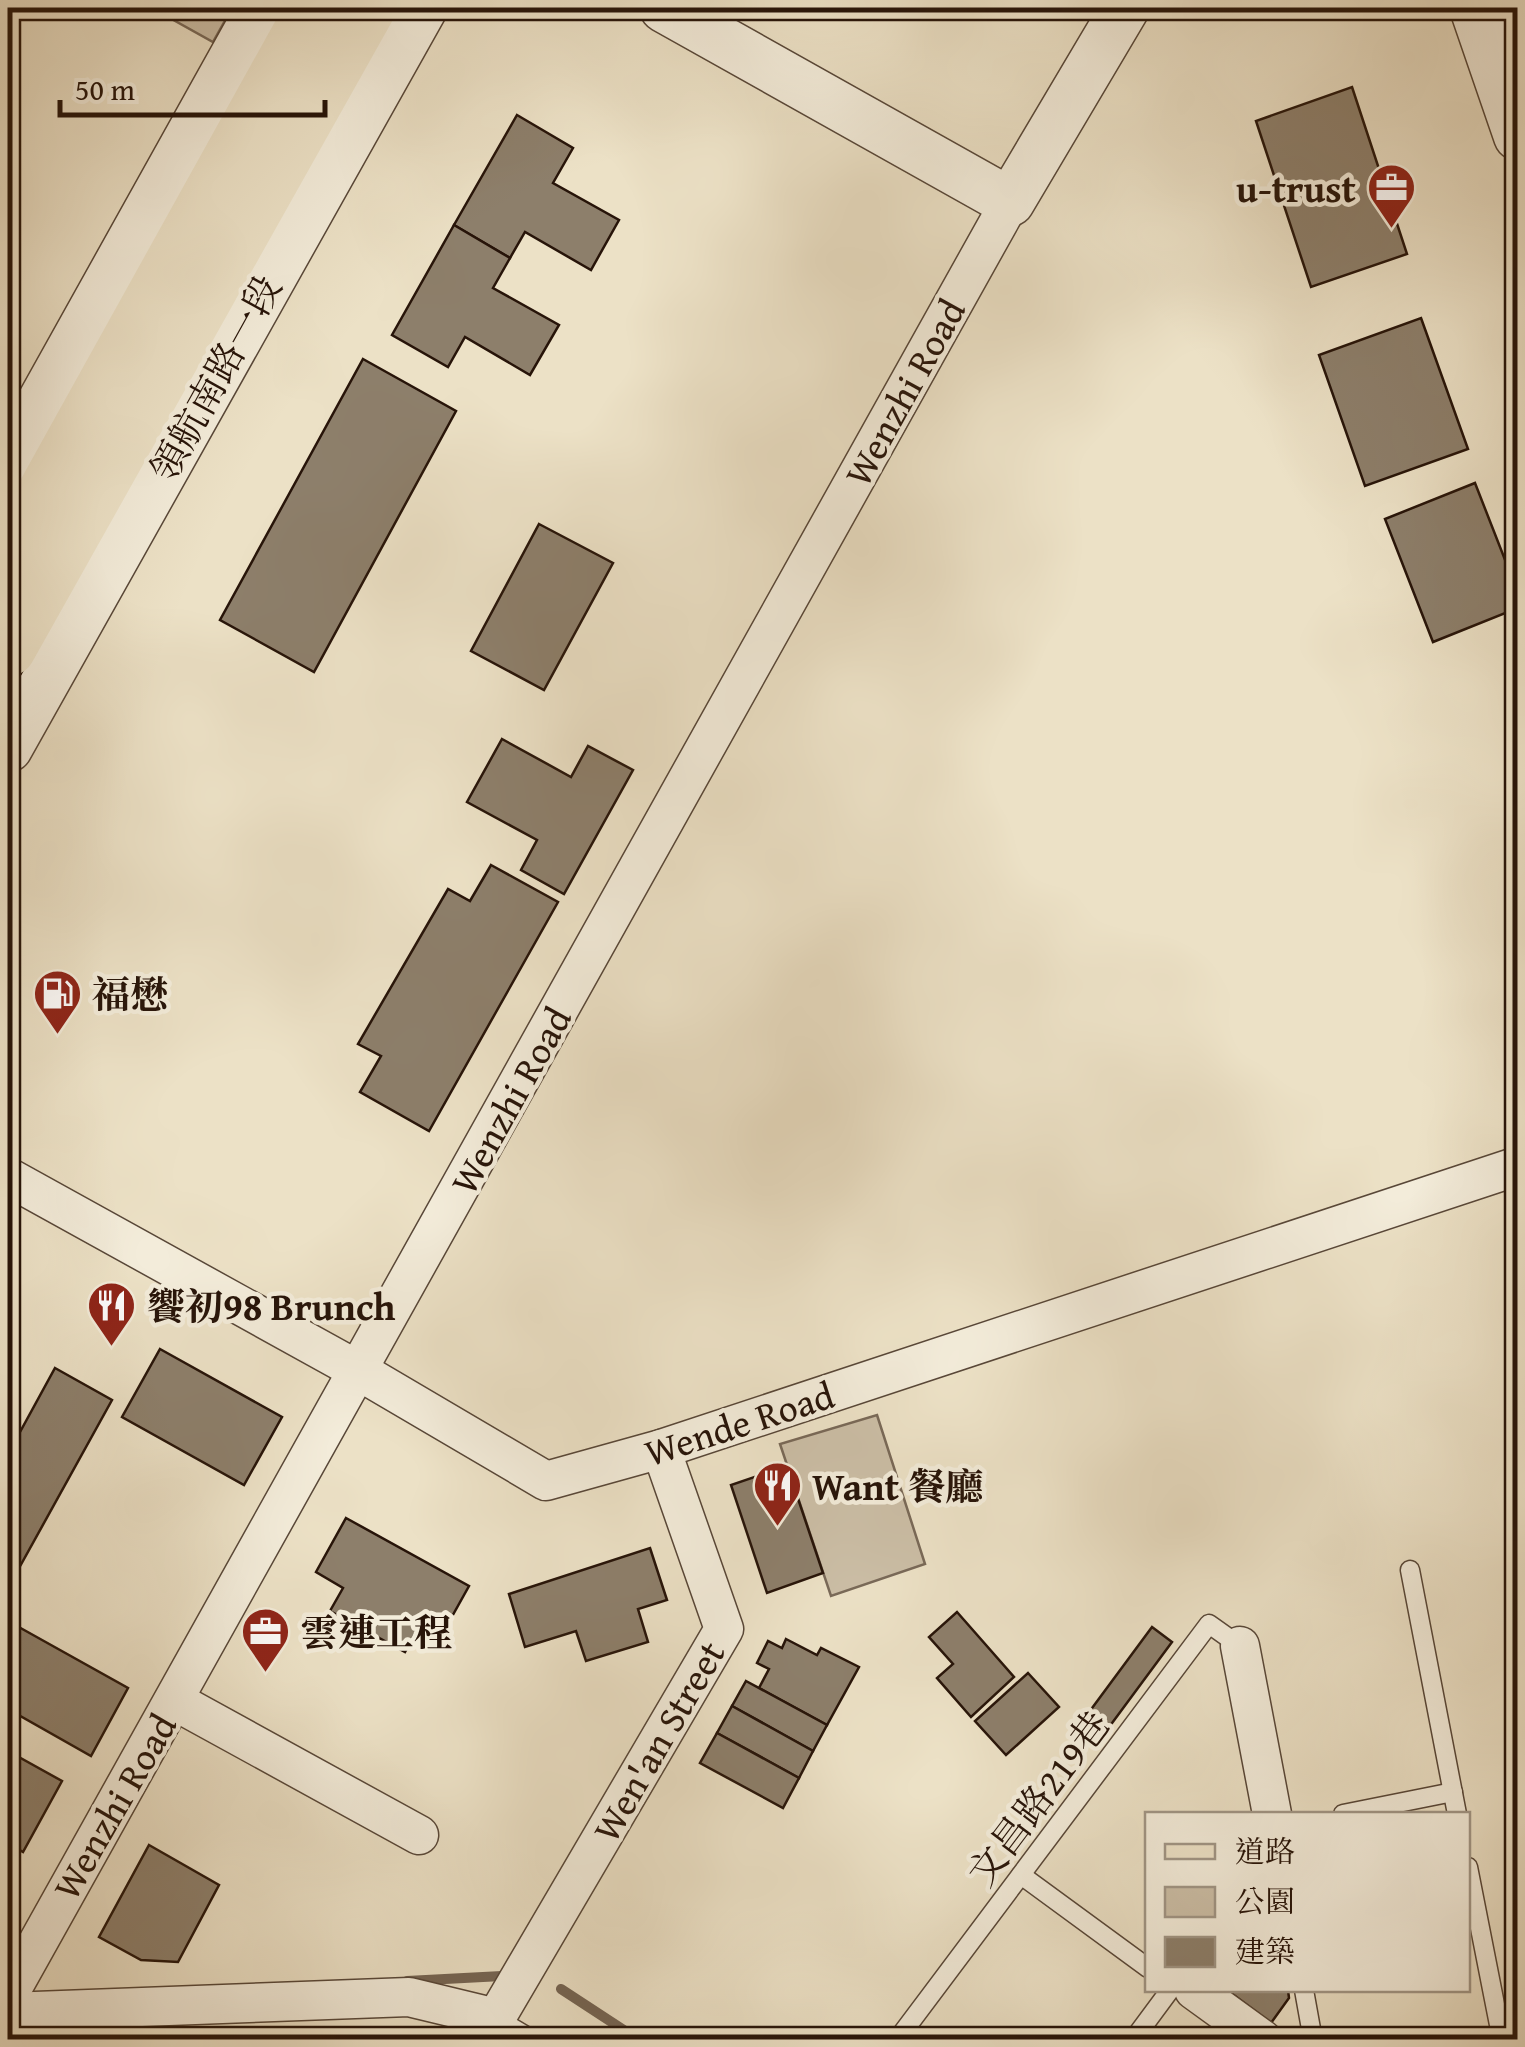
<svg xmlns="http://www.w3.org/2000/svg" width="1525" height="2047" viewBox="0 0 1525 2047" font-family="'Gentium Book Plus','Noto Serif TC',serif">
<rect width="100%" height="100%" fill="#ece1c6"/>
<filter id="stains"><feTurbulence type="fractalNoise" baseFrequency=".002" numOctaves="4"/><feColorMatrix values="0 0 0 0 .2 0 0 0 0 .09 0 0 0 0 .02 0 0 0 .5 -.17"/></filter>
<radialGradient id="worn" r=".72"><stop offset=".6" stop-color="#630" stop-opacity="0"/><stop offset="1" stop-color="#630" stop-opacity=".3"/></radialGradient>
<g fill="#cbbea6" stroke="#796958" stroke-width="2.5">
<polygon points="152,8 232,8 213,42"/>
<polygon points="877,1415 925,1564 831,1596 780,1444"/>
</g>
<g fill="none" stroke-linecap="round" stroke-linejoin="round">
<g stroke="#756554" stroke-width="10">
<polyline points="407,1981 502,1976"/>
<polyline points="561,1989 639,2040"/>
</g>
</g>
<g fill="#8d7f6b" stroke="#271409" stroke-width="2.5">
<polygon points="1352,87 1407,254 1311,287 1256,121"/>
<polygon points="517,115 573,148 553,183 619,220 591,270 525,232 510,258 454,225"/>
<polygon points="454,225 510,258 493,288 559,325 530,375 465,337 448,367 392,335"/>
<polygon points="1421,318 1468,449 1365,486 1319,355"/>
<polygon points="363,359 456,411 314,672 220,620"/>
<polygon points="1475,483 1518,593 1518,608 1433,642 1385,519"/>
<polygon points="539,524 613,563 544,690 471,651"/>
<polygon points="502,739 571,777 588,746 633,770 564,894 521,870 537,840 467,802"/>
<polygon points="491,865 558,902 429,1131 360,1092 381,1056 358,1044 448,889 470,901"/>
<polygon points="160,1349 282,1417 244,1485 122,1417"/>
<polygon points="55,1368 112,1400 8,1588 8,1454"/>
<polygon points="787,1466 823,1573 767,1593 731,1485"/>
<polygon points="346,1518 469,1586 440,1638 419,1626 405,1652 330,1611 343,1588 316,1572"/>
<polygon points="650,1548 667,1600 638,1609 648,1642 586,1661 576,1631 525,1647 509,1594"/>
<polygon points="957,1612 1014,1677 971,1717 937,1678 953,1664 929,1637"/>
<polygon points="8,1621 128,1688 91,1756 8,1709"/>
<polygon points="1152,1627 1172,1642 1101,1738 1081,1723"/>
<polygon points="786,1639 817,1655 821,1648 859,1667 827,1725 759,1688 769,1669 757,1663 768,1641 782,1648"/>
<polygon points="1028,1673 1059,1707 1006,1755 975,1721"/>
<polygon points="746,1681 827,1725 813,1751 732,1706"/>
<polygon points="732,1706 813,1751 799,1778 717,1733"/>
<polygon points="717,1733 799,1778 783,1808 700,1763"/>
<polygon points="8,1751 62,1781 23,1852 8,1843"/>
<polygon points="149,1845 219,1885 178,1962 141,1960 99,1937"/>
<polygon points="1227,1990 1288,1990 1289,1998 1271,2023"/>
</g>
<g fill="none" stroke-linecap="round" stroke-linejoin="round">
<defs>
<g id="service">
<polyline points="1410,1570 1457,1814"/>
<polyline points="1343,1814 1453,1792"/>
<polyline points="1468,1867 1502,2040"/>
<polyline points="1021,1875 1148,1968"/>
<polyline points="1304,1990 1313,2040"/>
<polyline points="496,2018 533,2040"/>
<polyline points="897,2040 1209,1624 1240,1646"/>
<polyline points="1133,2040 1170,1990"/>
</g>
<g id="minor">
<polyline points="8,1177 359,1371 546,1481 661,1449 1518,1166"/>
<polyline points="1240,1646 1272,1814"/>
<polyline points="175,1701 419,1835"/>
<polyline points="1194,1990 1263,2040"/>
<polyline points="8,1996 1010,202"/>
<polyline points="8,2012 409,1997 496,2018 724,1629 661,1449"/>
</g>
<g id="tertiary">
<polyline points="664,8 1010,202 1125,8"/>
<polyline points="1474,8 1518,136"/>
<polyline points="8,462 261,8"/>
<polyline points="8,748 423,8"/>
</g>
<g id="primary">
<polyline points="8,559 314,8"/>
<polyline points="8,649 368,8"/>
</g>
</defs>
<use href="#service" stroke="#584738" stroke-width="21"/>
<use href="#minor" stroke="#584738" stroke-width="41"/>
<use href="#tertiary" stroke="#584738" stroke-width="51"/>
<use href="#primary" stroke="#271409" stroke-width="59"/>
<use href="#service" stroke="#f3ecda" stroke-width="18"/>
<use href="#minor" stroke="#f3ecda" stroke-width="38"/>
<use href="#tertiary" stroke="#f3ecda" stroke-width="48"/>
<use href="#primary" stroke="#ece1c6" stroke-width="55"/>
</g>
<defs>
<symbol id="office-pin" viewBox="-11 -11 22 30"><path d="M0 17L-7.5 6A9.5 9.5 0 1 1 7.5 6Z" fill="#8f2418" stroke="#f3ecda"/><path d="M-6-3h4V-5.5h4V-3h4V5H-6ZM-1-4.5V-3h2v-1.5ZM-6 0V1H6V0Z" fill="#fff"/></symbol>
<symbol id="fuel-pin" viewBox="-11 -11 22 30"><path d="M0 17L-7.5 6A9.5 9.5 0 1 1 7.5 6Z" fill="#8f2418" stroke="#f3ecda"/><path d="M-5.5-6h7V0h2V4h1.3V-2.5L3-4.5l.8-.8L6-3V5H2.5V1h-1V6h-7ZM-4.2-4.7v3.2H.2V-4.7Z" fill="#fff"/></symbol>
<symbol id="restaurant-pin" viewBox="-11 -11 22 30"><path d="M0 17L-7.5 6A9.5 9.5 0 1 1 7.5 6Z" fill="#8f2418" stroke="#f3ecda"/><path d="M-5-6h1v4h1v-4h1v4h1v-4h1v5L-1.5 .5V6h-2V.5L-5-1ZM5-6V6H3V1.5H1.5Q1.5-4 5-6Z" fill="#fff"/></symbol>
</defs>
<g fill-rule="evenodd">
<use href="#office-pin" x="1364" y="160" width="55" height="75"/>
<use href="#fuel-pin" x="30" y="966" width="55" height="75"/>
<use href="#restaurant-pin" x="84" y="1278" width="55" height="75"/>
<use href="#restaurant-pin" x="750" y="1458" width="55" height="75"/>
<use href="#office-pin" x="238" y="1604" width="55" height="75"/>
</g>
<g text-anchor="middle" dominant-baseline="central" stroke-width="9" stroke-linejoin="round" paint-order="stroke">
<g font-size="38" font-weight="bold" fill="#271409" stroke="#f3ecda" text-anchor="start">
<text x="1356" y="188" text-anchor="end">u-trust</text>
<text x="92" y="994">福懋</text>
<text x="147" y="1306">饗初98 Brunch</text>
<text x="812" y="1486">Want 餐廳</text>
<text x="300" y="1632">雲連工程</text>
</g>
<g font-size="38" fill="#271409" stroke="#f3ecda">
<text transform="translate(215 378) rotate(-61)">領航南路一段</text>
<text transform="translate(904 392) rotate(-61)">Wenzhi Road</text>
<text transform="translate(510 1100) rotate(-61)">Wenzhi Road</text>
<text transform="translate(739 1423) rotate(-18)">Wende Road</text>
<text transform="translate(658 1741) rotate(-60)">Wen'an Street</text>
<text transform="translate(1038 1798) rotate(-53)">文昌路219巷</text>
<text transform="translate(114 1806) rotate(-60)">Wenzhi Road</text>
</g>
</g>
<rect width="1525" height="2047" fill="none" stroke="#ece1c6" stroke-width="40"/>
<rect x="10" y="10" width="1505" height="2027" fill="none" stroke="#271409" stroke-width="5"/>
<rect x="20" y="20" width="1485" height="2007" fill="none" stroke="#271409" stroke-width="2.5"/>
<rect x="1145" y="1812" width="325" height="180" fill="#f3ecda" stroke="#a19686" stroke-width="2.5"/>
<rect x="1165" y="1844" width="50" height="15" fill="#ece1c6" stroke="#a19686" stroke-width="2.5"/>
<text x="1235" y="1862" font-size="30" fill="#271409">道路</text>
<rect x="1165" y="1887" width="50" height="30" fill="#cbbea6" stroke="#a19686" stroke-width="2.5"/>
<text x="1235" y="1912" font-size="30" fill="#271409">公園</text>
<rect x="1165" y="1937" width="50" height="30" fill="#8d7f6b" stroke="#a19686" stroke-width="2.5"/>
<text x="1235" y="1962" font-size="30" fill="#271409">建築</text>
<path d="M60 100v15h265v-15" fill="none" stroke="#271409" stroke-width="5"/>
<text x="75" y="100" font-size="30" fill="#271409" stroke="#f3ecda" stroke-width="8" paint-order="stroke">50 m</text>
<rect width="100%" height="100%" filter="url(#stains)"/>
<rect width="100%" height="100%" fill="url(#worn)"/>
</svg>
